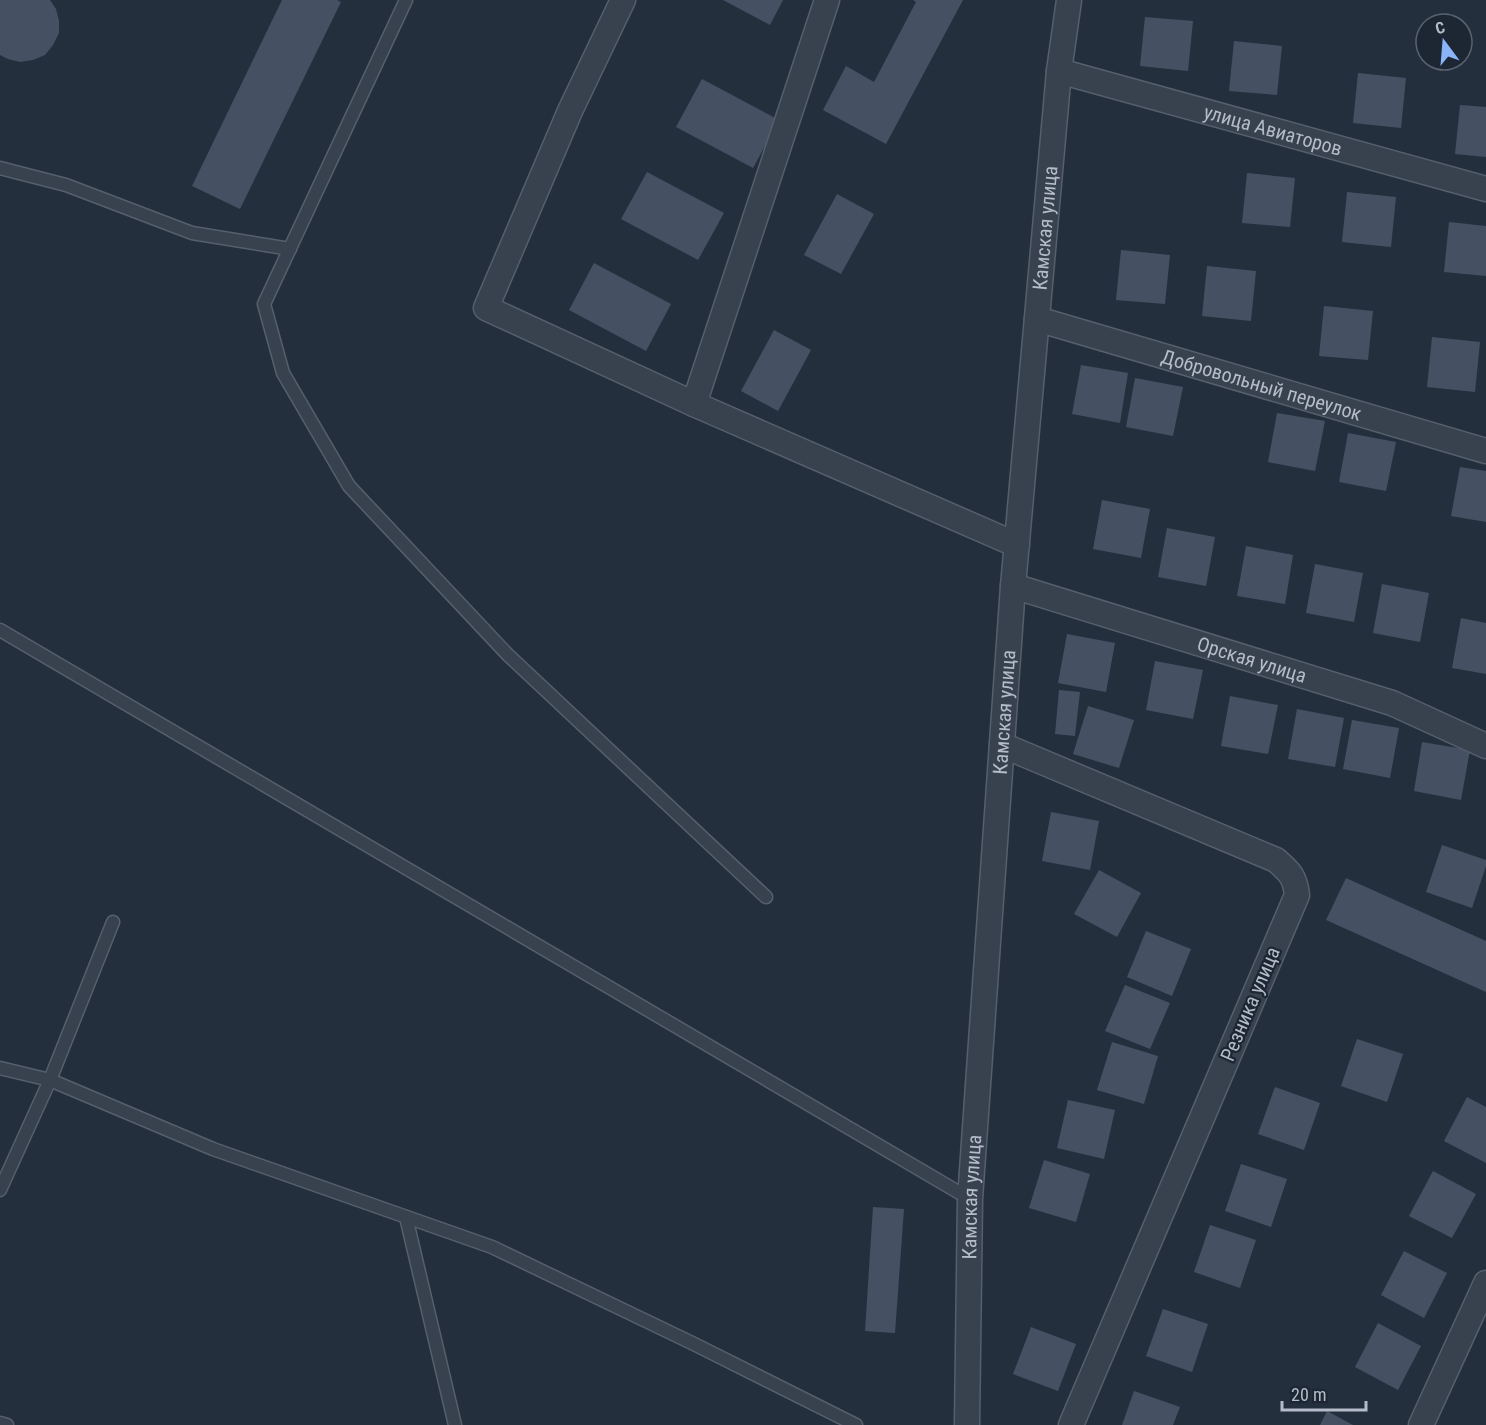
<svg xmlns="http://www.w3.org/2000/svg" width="1486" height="1425" viewBox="0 0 1486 1425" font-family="'Roboto Condensed',sans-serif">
<rect width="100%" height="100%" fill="#242f3e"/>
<g fill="#455162">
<polygon points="0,0 50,0 56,9 59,21 59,33 53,45 45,55 33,60 20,62 8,59 0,55"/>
<polygon points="282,0 337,0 341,2 240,209 192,186"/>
<polygon points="723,0 783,0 770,25"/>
<polygon points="913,0 963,0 886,144 823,110 846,66 874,82 916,2"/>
<polygon points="1145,17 1193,21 1188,71 1140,66"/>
<polygon points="1234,41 1282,46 1277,95 1229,91"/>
<polygon points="1358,73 1406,78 1401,128 1353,123"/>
<polygon points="702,79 779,120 753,168 676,127"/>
<polygon points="1460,105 1486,107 1486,157 1455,154"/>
<polygon points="647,172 724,213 698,260 621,219"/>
<polygon points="1247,173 1295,178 1290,227 1242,223"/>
<polygon points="1347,192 1396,197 1391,247 1342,242"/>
<polygon points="837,194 874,214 841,274 804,255"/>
<polygon points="1449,222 1486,226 1486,276 1444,272"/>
<polygon points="1121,250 1170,255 1165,304 1116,300"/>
<polygon points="594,263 671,304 646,351 569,310"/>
<polygon points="1207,266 1256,271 1251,321 1202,316"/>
<polygon points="1324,306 1373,311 1368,360 1319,356"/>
<polygon points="774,330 811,350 778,411 741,391"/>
<polygon points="1432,337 1480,342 1475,392 1427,387"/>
<polygon points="1081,365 1128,373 1120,423 1072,414"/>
<polygon points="1135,378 1183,387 1173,436 1126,427"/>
<polygon points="1277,413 1325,421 1315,471 1268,462"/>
<polygon points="1348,433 1396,442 1386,491 1339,482"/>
<polygon points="1460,467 1486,471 1486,522 1451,516"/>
<polygon points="1102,500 1150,509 1141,558 1093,549"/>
<polygon points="1167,528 1215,537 1206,586 1158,577"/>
<polygon points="1246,546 1293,555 1285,604 1237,596"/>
<polygon points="1315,564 1363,573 1354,622 1306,613"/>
<polygon points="1382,584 1429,593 1420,642 1373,633"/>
<polygon points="1461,618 1486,623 1486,674 1452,668"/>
<polygon points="1067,634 1115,643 1106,692 1058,683"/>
<polygon points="1155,661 1203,670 1193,719 1146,710"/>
<polygon points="1059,690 1080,692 1075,736 1055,734"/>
<polygon points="1230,696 1278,705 1268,754 1221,746"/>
<polygon points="1088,706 1134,720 1119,768 1073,754"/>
<polygon points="1297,709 1344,718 1335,767 1288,759"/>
<polygon points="1352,720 1399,728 1390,778 1343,769"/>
<polygon points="1422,742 1470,750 1461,800 1414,791"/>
<polygon points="1051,812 1099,821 1090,870 1042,861"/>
<polygon points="1442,845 1486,860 1486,866 1472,908 1426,892"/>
<polygon points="1099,870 1141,893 1117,937 1074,914"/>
<polygon points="1346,878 1486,941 1486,992 1326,920"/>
<polygon points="1146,931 1191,949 1172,996 1127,977"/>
<polygon points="1125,985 1170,1003 1150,1049 1105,1031"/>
<polygon points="1357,1039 1403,1054 1387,1102 1341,1086"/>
<polygon points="1112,1042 1158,1056 1144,1104 1097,1090"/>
<polygon points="1275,1087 1320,1103 1304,1150 1258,1134"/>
<polygon points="1467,1097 1486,1107 1486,1163 1444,1141"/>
<polygon points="1068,1100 1115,1110 1104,1159 1057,1148"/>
<polygon points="1044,1160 1090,1174 1076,1222 1029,1208"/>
<polygon points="1241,1164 1287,1179 1271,1227 1225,1211"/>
<polygon points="1433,1171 1476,1194 1452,1238 1409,1216"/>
<polygon points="873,1207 904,1209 895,1333 865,1331"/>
<polygon points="1210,1225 1256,1240 1240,1288 1194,1272"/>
<polygon points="1404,1251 1447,1273 1424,1318 1381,1295"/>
<polygon points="1163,1309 1208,1324 1192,1372 1146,1356"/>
<polygon points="1378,1323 1421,1346 1398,1390 1355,1367"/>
<polygon points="1031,1327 1076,1344 1058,1391 1013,1374"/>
<polygon points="1134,1391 1180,1407 1173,1425 1122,1425"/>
<polygon points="1327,1411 1353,1425 1320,1425"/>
</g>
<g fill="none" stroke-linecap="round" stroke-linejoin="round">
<defs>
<g id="service">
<polyline points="406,0 264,304 283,373 349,486 508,655 766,897"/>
<polyline points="0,168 66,185 192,233 290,249"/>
<polyline points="0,630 970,1199"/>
<polyline points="0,1068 50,1080 213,1149 492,1247 692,1343 856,1425"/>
<polyline points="0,1190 50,1080 113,922"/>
<polyline points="406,1217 455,1425"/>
<polyline points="0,1423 7,1425"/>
</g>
<g id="minor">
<polyline points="623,0 570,111 486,308 694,404 1017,545"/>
<path id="s1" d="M1059,71L1486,189"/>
<path id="s2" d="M1037,319L1486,451"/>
<polyline points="694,404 827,0"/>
<path id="s3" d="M1013,586L1392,703L1486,746"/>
<path d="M1002,745L1276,860C1290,872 1295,877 1297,895L1071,1425"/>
<path id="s4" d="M967,1425L970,1199L1013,586L1059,71L1069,0"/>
<polyline points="1421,1425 1486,1283"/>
</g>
</defs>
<use href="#service" stroke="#565f6c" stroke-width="15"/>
<use href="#minor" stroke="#565f6c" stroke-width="27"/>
<use href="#service" stroke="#38414e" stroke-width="12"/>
<use href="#minor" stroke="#38414e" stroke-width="24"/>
</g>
<g text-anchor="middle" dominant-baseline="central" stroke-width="4.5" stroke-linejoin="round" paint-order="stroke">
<g font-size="20" fill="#b4bcc9" stroke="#1d2633">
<text stroke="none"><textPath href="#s1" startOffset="222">улица Авиаторов</textPath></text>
<text stroke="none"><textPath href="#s4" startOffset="1200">Камская улица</textPath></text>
<text stroke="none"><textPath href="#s2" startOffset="234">Добровольный переулок</textPath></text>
<text stroke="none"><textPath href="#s3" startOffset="250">Орская улица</textPath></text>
<text stroke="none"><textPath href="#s4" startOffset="714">Камская улица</textPath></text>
<text transform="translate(1250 1004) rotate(-67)">Резника улица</text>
<text stroke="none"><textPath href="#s4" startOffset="228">Камская улица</textPath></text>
</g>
</g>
<g transform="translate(1444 42) rotate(344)"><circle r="28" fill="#1d2633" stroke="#59626f" stroke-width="1.5"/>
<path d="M0-4.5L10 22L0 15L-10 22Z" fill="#8ab4f8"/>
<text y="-9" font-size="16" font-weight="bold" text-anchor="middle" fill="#b4bcc9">С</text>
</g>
<path d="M1282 1401v9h84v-9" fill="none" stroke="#b4bcc9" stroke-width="3"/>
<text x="1291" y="1401" font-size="18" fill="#b4bcc9" stroke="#1d2633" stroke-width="4.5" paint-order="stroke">20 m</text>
</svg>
